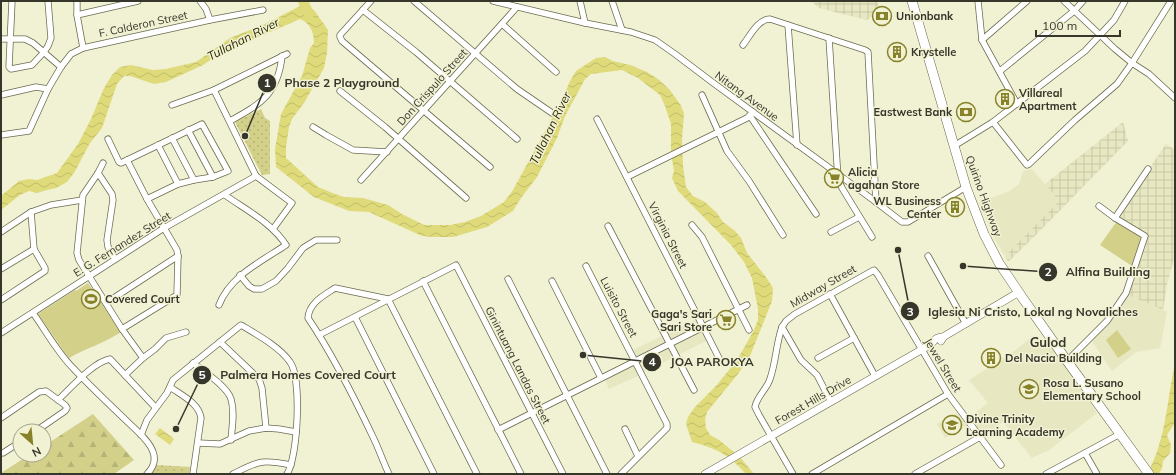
<svg xmlns="http://www.w3.org/2000/svg" width="1176" height="475" viewBox="0 0 1176 475" font-family="Mulish,sans-serif">
<defs>
<pattern id="industrial-grid" width="8" height="8" patternUnits="userSpaceOnUse"><rect width="8" height="8" fill="#e7e7c2"/><path d="M0 4h8M4 0v8" fill="none" stroke="#c7c7a7"/></pattern>
<pattern id="forest-firs" width="22" height="20" patternUnits="userSpaceOnUse"><rect width="22" height="20" fill="#d3d08a"/><path d="M5 1l3.5 6h-7zM16 11l3.5 6h-7z" fill="#b6b377"/></pattern>
<pattern id="park-dots" width="8" height="8" patternUnits="userSpaceOnUse"><rect width="8" height="8" fill="#d3d08a"/><path d="M2 2h.1M6 6h.1" fill="none" stroke="#b6b377" stroke-width="1.8" stroke-linecap="round"/></pattern>
<pattern id="water-waves" width="16" height="10" patternUnits="userSpaceOnUse"><rect width="16" height="10" fill="#dfdb7a"/><path d="M0 5q4-4 8 0t8 0" fill="none" stroke="#c0bd6a"/></pattern>
</defs>
<rect width="100%" height="100%" fill="#f1f1d3"/>
<g fill="#e7e7c2">
<polygon points="1032,169 1059,201 1005,256 994,238 979,202 1008,192 1019,184 1023,171"/>
<polygon points="1128,295 1167,312 1160,348 1136,352 1112,371 1092,341 1109,323"/>
<polygon points="697,319 701,327 637,358 633,350"/>
<polygon points="703,329 708,340 642,373 636,361"/>
<polygon points="1033,336 1040,347 1050,342 1097,413 1049,450 1032,458 1003,422 983,436 970,417 988,403 969,380 1012,353"/>
<polygon points="634,364 640,375 609,389 605,379"/>
<polygon points="956,413 967,426 945,438 937,424"/>
</g>
<g fill="url(#industrial-grid)">
<polygon points="811,1 877,1 881,10 867,20 819,8"/>
<polygon points="1123,122 1128,141 1032,239 1008,262 1005,256 1059,201 1045,184"/>
<polygon points="1166,144 1175,150 1175,255 1167,285 1163,310 1128,295 1148,235 1116,217"/>
</g>
<g fill="#d3d08a">
<polygon points="1117,221 1144,235 1132,266 1100,245"/>
<path d="M88,283L121,332C105,343 86,348 69,358L63,350L38,314L75,290L76,291Z"/>
<polygon points="1117,330 1131,349 1118,358 1106,340"/>
</g>
<polygon fill="url(#forest-firs)" points="93,414 134,460 114,474 2,474 1,473 29,455 44,455 44,446"/>
<g fill="url(#park-dots)">
<polygon points="261,109 265,118 270,121 270,174 262,175 235,122"/>
<polygon points="157,465 190,467 189,474 152,474"/>
</g>
<g fill="url(#water-waves)">
<path d="M305,5L314,10L328,30L327,53L324,68L304,103L292,119L289,127L286,147V158L318,187L335,194L344,197L363,198L388,205L402,214L424,225H450L465,222L481,216L504,202L513,190L562,100L570,81L576,71L596,58L605,57L613,61L630,65L647,72L658,79L669,89L680,104L684,113L682,140L683,166L686,187L693,196L705,202L717,213L723,222L735,231L741,238L747,253L766,277L773,288L772,301L750,356L738,374L707,412L705,420L706,428L710,435L719,440L739,456L754,474H746C728,454 718,449 692,442L686,424L688,417L695,407L716,386L737,360L753,332L758,320V309L752,278L744,262L731,245L678,191L672,178L674,171L671,153V124L665,106L660,95L638,78L622,70L591,74L585,79L565,116L557,138L537,177L521,198L513,211L487,227L453,237H433L422,236L369,212L349,211L314,197L276,167L275,149L281,114L302,76L310,48L314,43C314,32 310,23 300,19L233,48L218,55L203,65L166,82L154,84L130,76H124L117,84L102,128L90,143L74,173L67,182L56,188L47,190L37,193L29,191L20,195L1,210V196L19,181L29,179L37,180L57,173L78,144L91,119L104,88L112,75L120,67L131,65L153,70L166,69L196,62L230,38L263,25L300,6Z"/>
<path d="M1175,363L1174,424L1167,435L1171,445L1170,453L1163,461L1162,468L1159,474H1147C1166,441 1167,400 1175,363Z"/>
<polygon points="160,428 174,439 170,445 155,434"/>
</g>
<g fill="none" stroke-linecap="round" stroke-linejoin="round">
<polyline stroke="#dfdb7a" stroke-width="10" points="303,1 309,14"/>
<defs>
<g id="minor">
<polyline points="12,1 9,67 11,69 32,65 44,52 48,46 51,38 48,1"/>
<polyline points="77,1 77,15 83,48"/>
<polyline points="200,1 206,9 210,20"/>
<polyline points="371,1 340,35 340,37 342,41 490,167"/>
<polyline points="414,1 517,89 552,113"/>
<polyline points="493,1 585,23 631,32 655,40 675,54 712,82 876,202 902,222 908,222 966,187"/>
<polyline points="580,1 585,23"/>
<polyline points="612,1 622,30"/>
<polyline points="978,1 982,40 1017,104"/>
<polyline points="1064,1 1115,49 1132,63 1149,74 1175,98"/>
<polyline points="363,10 416,52 517,139"/>
<polyline points="77,15 138,1"/>
<polyline points="502,24 556,72"/>
<polyline points="788,25 797,145"/>
<polyline points="829,38 838,179 842,188 872,237"/>
<polyline points="1,39 25,39 33,43 61,67"/>
<polyline points="982,40 1027,1"/>
<path d="M743,45C750,36 758,19 770,19L865,50L868,52L876,202"/>
<polyline points="1000,71 1074,11 1083,1"/>
<polyline points="214,90 256,176 292,203 273,229"/>
<polyline points="340,91 385,127 466,198"/>
<polyline points="1,95 36,87 48,89"/>
<polyline points="702,95 727,151 749,181 783,235"/>
<polyline points="172,105 214,90 287,54"/>
<polyline points="750,116 816,214"/>
<polyline points="597,119 720,360"/>
<path d="M230,121C261,104 278,94 282,56"/>
<polyline points="993,122 1027,165 1029,164 1075,120 1117,84 1132,63 1171,1"/>
<polyline points="313,127 326,135 353,150 387,152"/>
<polyline points="188,130 213,177"/>
<polyline points="1,135 29,131 48,89 61,67 71,54 83,48 210,20 263,10"/>
<polyline points="172,138 194,180"/>
<polyline points="108,139 119,162 121,163 202,124 228,171 213,177 194,180 178,184 147,199"/>
<polyline points="158,145 178,184"/>
<polyline points="954,146 993,122 1085,51 1114,20 1125,1"/>
<polyline points="103,163 98,173 83,195 77,253 79,260 122,329 143,358"/>
<polyline points="98,173 112,194 113,200 107,240 108,247 115,259"/>
<polyline points="627,177 747,118 753,112"/>
<polyline points="361,180 517,7"/>
<polyline points="1115,218 1148,169"/>
<polyline points="692,225 702,237 749,330"/>
<polyline points="608,226 694,390"/>
<polyline points="1,232 31,212 51,205 82,200"/>
<polyline points="831,232 859,217"/>
<polyline points="928,256 966,324"/>
<polyline points="586,266 667,424 667,428 621,474"/>
<polyline points="1,269 34,249"/>
<polyline points="240,275 249,286 254,289 262,289 276,281 288,268 303,248 316,240 337,240"/>
<polyline points="508,279 607,474"/>
<polyline points="423,281 521,474"/>
<polyline points="552,281 601,378"/>
<polyline points="830,294 875,376"/>
<polyline points="1,300 45,271 45,268 34,249 31,212"/>
<polyline points="106,303 178,256"/>
<path d="M219,305C230,276 262,261 286,245C272,223 246,210 225,195"/>
<path d="M33,313C46,331 57,352 73,368C92,388 112,407 132,426C139,433 150,442 153,452C156,460 153,468 147,474"/>
<polyline points="355,317 434,474"/>
<polyline points="782,327 801,360 817,375 831,402"/>
<polyline points="122,329 177,295 178,256 177,250 147,199 127,160"/>
<polyline points="1,333 164,228 256,176"/>
<polyline points="319,335 456,265 563,474"/>
<polyline points="220,342 259,379 262,388 266,428"/>
<polyline points="818,358 854,338"/>
<polyline points="1067,361 1107,321 1126,293 1145,236 1115,218 1099,206"/>
<path d="M193,363C203,371 227,386 231,399C235,412 232,427 231,440"/>
<polyline points="125,375 143,358 155,349 166,338 186,332"/>
<path d="M170,387C181,395 199,403 201,418L193,474"/>
<path d="M58,400C71,388 93,362 110,359L155,407"/>
<polyline points="1,418 39,392 46,391 65,405 67,408 65,411 36,431"/>
<polyline points="625,429 638,456"/>
<polyline points="498,430 747,305"/>
<path d="M141,435L147,420L167,393L173,380L241,325C256,334 280,347 290,362C302,378 298,457 287,474"/>
<polyline points="198,443 220,444 249,431 266,428 279,429 296,432"/>
<polyline points="1,453 3,453 20,442"/>
<polyline points="1085,453 1097,474"/>
<path d="M233,474C259,461 261,459 291,465"/>
<path d="M389,474C383,462 379,449 373,437C354,397 333,355 308,318C309,303 323,296 335,288L388,299L477,474"/>
<path d="M793,474L759,415L755,407C757,396 767,389 770,379C776,362 776,344 782,327L786,321L795,314L874,270L878,275L948,394L1001,465"/>
<polyline points="812,474 948,394"/>
<polyline points="915,474 980,437"/>
<polyline points="1046,474 1120,434"/>
</g>
<g id="tertiary">
<polyline points="941,341 943,337 1019,292"/>
<path d="M705,474L921,350C924,348 929,346 931,344C935,340 936,337 943,337"/>
</g>
<polyline id="primary" points="912,1 966,187 984,234 999,263 1024,300 1067,361 1149,474"/>
</defs>
<use href="#minor" stroke="#6b6b51" stroke-width="7"/>
<use href="#tertiary" stroke="#6b6b51" stroke-width="8"/>
<use href="#primary" stroke="#6b6b51" stroke-width="10"/>
<use href="#minor" stroke="#fff" stroke-width="5.5"/>
<use href="#tertiary" stroke="#fff" stroke-width="7"/>
<use href="#primary" stroke="#fff" stroke-width="9"/>
</g>
<defs>
<symbol id="bank-ring" viewBox="-11 -11 22 22"><circle r="9.5" fill="#f1f1d3" stroke="#87822a" stroke-width="1.5"/><path d="M-6-4H6V4H-6ZM0-2.3a2.3 2.3 0 1 0 0 4.6a2.3 2.3 0 1 0 0-4.6Z" fill="#87822a"/></symbol>
<symbol id="building-ring" viewBox="-11 -11 22 22"><circle r="9.5" fill="#f1f1d3" stroke="#87822a" stroke-width="1.5"/><path d="M-4-6H4V6H1V3H-1V6H-4ZM-2.5-4.3h1.7v1.8h-1.7ZM.8-4.3h1.7v1.8H.8ZM-2.5-1h1.7V.8h-1.7ZM.8-1h1.7V.8H.8Z" fill="#87822a"/></symbol>
<symbol id="supermarket-ring" viewBox="-11 -11 22 22"><circle r="9.5" fill="#f1f1d3" stroke="#87822a" stroke-width="1.5"/><path d="M-6-5.5h2.5l.6 2H6L4.5 2H-2.5L-4.4-4H-6ZM-1.5 3.2a1.3 1.3 0 1 0 .1 0ZM3 3.2a1.3 1.3 0 1 0 .1 0Z" fill="#87822a"/></symbol>
<symbol id="stadium-ring" viewBox="-11 -11 22 22"><circle r="9.5" fill="#f1f1d3" stroke="#87822a" stroke-width="1.5"/><path d="M0-5a6.5 5 0 1 0 0 10a6.5 5 0 1 0 0-10ZM-3.5-1.8h7v3.6h-7Z" fill="#87822a"/></symbol>
<symbol id="school-ring" viewBox="-11 -11 22 22"><circle r="9.5" fill="#f1f1d3" stroke="#87822a" stroke-width="1.5"/><path d="M0-5L7-2L0 1L-7-2ZM-4 1L0 2.5L4 1V4Q0 6-4 4Z" fill="#87822a"/></symbol>
</defs>
<g fill-rule="evenodd">
<use href="#bank-ring" x="871" y="5" width="22" height="22"/>
<use href="#building-ring" x="886" y="41" width="22" height="22"/>
<use href="#building-ring" x="994" y="88" width="22" height="22"/>
<use href="#bank-ring" x="955" y="101" width="22" height="22"/>
<use href="#supermarket-ring" x="823" y="167" width="22" height="22"/>
<use href="#building-ring" x="944" y="196" width="22" height="22"/>
<use href="#stadium-ring" x="80" y="288" width="22" height="22"/>
<use href="#supermarket-ring" x="715" y="309" width="22" height="22"/>
<use href="#building-ring" x="980" y="347" width="22" height="22"/>
<use href="#school-ring" x="1018" y="378" width="22" height="22"/>
<use href="#school-ring" x="941" y="414" width="22" height="22"/>
</g>
<g text-anchor="middle" dominant-baseline="central" stroke-width="3" stroke-linejoin="round" paint-order="stroke">
<g font-size="11" font-weight="bold" fill="#37362b" stroke="#f1f1d3" text-anchor="start">
<text x="896" y="16">Unionbank</text>
<text x="911" y="52">Krystelle</text>
<text x="1019" y="93">Villareal<tspan x="1019" dy="13">Apartment</tspan></text>
<text x="952" y="112" text-anchor="end">Eastwest Bank</text>
<text x="848" y="172">Alicia<tspan x="848" dy="13">agahan Store</tspan></text>
<text x="941" y="201" text-anchor="end">WL Business<tspan x="941" dy="13">Center</tspan></text>
<text x="105" y="299">Covered Court</text>
<text x="712" y="314" text-anchor="end">Gaga's Sari<tspan x="712" dy="13">Sari Store</tspan></text>
<text x="1005" y="358">Del Nacia Building</text>
<text x="1043" y="383">Rosa L. Susano<tspan x="1043" dy="13">Elementary School</tspan></text>
<text x="966" y="419">Divine Trinity<tspan x="966" dy="13">Learning Academy</tspan></text>
</g>
<g font-size="11" fill="#37362b" stroke="#f1f1d3">
<text transform="translate(143 24) rotate(-12)">F. Calderon Street</text>
<text transform="translate(432 87) rotate(-48)">Don Crispulo Street</text>
<text transform="translate(747 96) rotate(36)">Nitang Avenue</text>
<text transform="translate(984 196) rotate(70)">Quirino Highway</text>
<text transform="translate(668 235) rotate(63)">Virginia Street</text>
<text transform="translate(122 244) rotate(-32)">E. G. Fernandez Street</text>
<text transform="translate(823 286) rotate(-30)">Midway Street</text>
<text transform="translate(619 307) rotate(62)">Luisito Street</text>
<text transform="translate(518 365) rotate(63)">Ginintuang Landas Street</text>
<text transform="translate(943 365) rotate(59)">Jewel Street</text>
<text transform="translate(813 400) rotate(-30)">Forest Hills Drive</text>
</g>
<g font-size="12" font-style="italic" fill="#2e2c01" stroke="#f1f1d3">
<text transform="translate(243 39) rotate(-27)">Tullahan River</text>
<text transform="translate(550 128) rotate(-64)">Tullahan River</text>
</g>
<g font-size="13" font-weight="bold" fill="#37362b" stroke="#f1f1d3">
<text x="1048" y="342">Gulod</text>
</g>
</g>
<path fill="none" stroke="#37362b" stroke-width="1.5" d="M245 136L267 83M963 266L1048 272M898 250L910 311M583 355L652 362M176 429L202 375"/>
<g fill="#37362b" stroke="#f1f1d3" stroke-width="1.5">
<circle cx="245" cy="136" r="4"/>
<circle cx="963" cy="266" r="4"/>
<circle cx="898" cy="250" r="4"/>
<circle cx="583" cy="355" r="4"/>
<circle cx="176" cy="429" r="4"/>
<circle cx="267" cy="83" r="10"/>
<circle cx="1048" cy="272" r="10"/>
<circle cx="910" cy="311" r="10"/>
<circle cx="652" cy="362" r="10"/>
<circle cx="202" cy="375" r="10"/>
</g>
<g font-size="12" text-anchor="middle" font-weight="bold" fill="#fff">
<text x="267" y="87">1</text>
<text x="1048" y="276">2</text>
<text x="910" y="316">3</text>
<text x="652" y="366">4</text>
<text x="202" y="379">5</text>
</g>
<g font-size="12" text-anchor="middle" font-weight="bold" fill="#37362b" stroke="#f1f1d3" stroke-width="3" stroke-linejoin="round" paint-order="stroke">
<text x="342" y="87">Phase 2 Playground</text>
<text x="1108" y="276">Alfina Building</text>
<text x="1033" y="316">Iglesia Ni Cristo, Lokal ng Novaliches</text>
<text x="712" y="366">JOA PAROKYA</text>
<text x="308" y="379">Palmera Homes Covered Court</text>
</g>
<rect width="1176" height="475" fill="none" stroke="#37362b" stroke-width="4"/>
<g transform="translate(32 443) rotate(153)"><circle r="19" fill="#f1f1d3" stroke="#a7a690"/>
<path d="M0-3L7 15L0 10L-7 15Z" fill="#87822a"/>
<text y="-6" font-size="11" font-weight="bold" text-anchor="middle" fill="#37362b">N</text>
</g>
<path d="M1036 30v6h84v-6" fill="none" stroke="#37362b" stroke-width="2"/>
<text x="1042" y="30" font-size="12" fill="#37362b" stroke="#f1f1d3" stroke-width="3" paint-order="stroke">100 m</text>
</svg>
